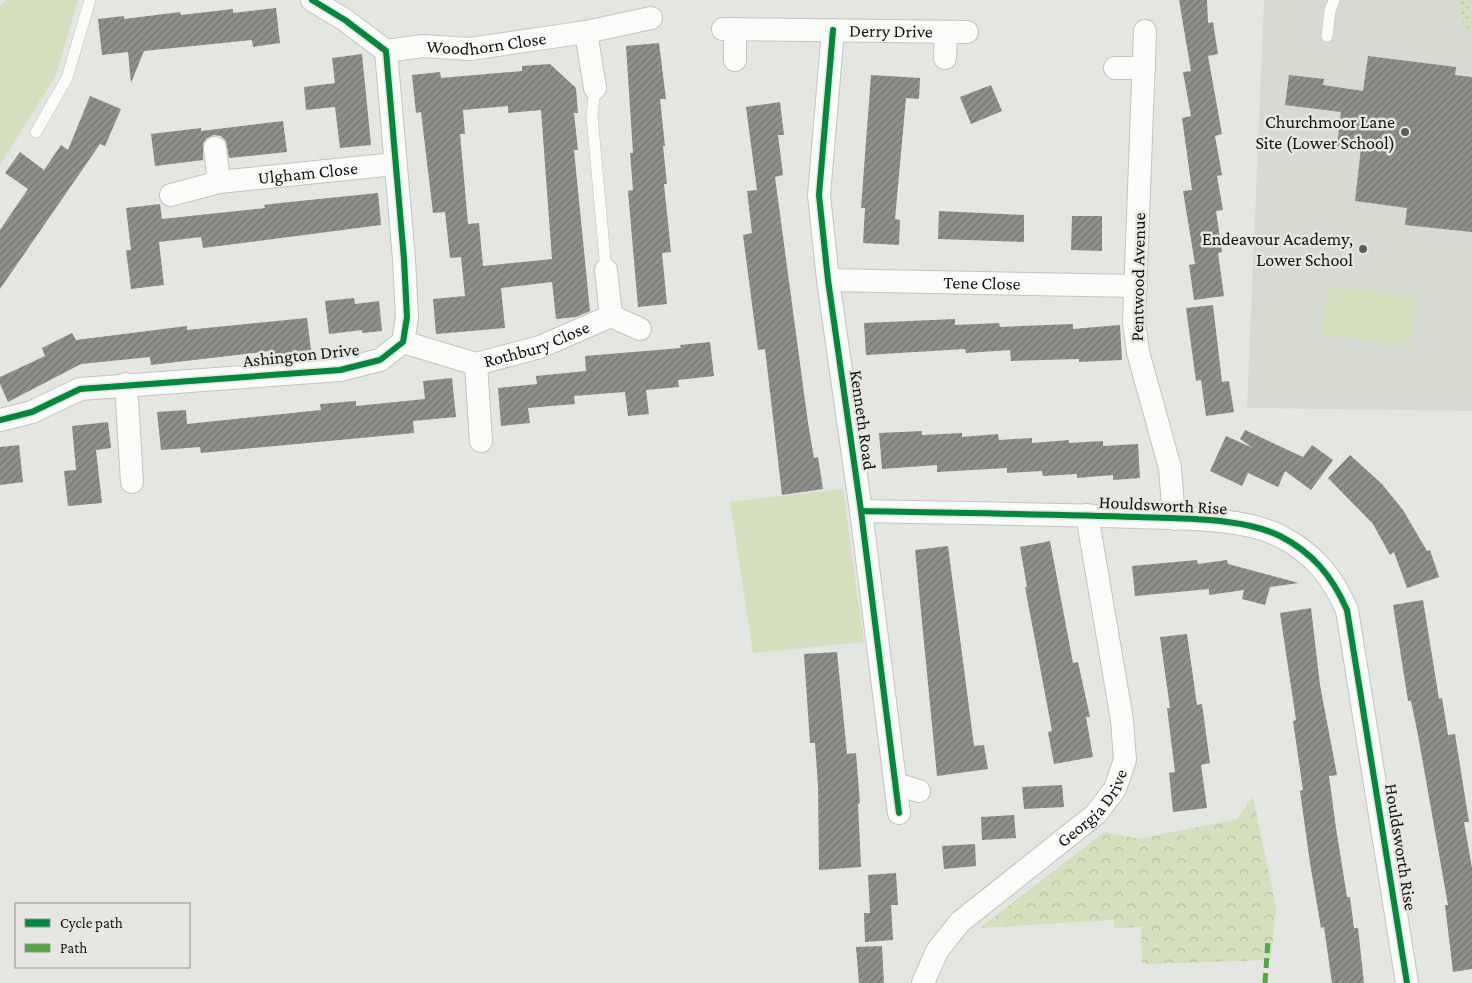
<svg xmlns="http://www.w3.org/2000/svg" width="1472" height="983" viewBox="0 0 1472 983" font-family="'Crimson Pro',serif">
<defs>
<pattern id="forest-crowns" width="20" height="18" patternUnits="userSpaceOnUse" patternTransform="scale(1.25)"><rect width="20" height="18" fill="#d5dfbe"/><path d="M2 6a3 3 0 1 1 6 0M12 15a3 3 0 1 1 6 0" fill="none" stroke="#b6bea2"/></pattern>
<pattern id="park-dots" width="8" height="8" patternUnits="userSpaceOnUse" patternTransform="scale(1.25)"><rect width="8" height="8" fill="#d5dfbe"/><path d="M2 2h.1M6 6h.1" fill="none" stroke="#b6bea2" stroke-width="1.8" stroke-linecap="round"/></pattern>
<pattern id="building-hatch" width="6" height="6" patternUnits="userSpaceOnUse" patternTransform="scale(1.25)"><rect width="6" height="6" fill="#8e908c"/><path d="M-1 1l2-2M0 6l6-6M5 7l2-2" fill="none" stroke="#737471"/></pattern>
</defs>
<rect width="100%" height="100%" fill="#e4e6e1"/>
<polygon fill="#d6dad0" points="1264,0 1472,0 1472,411 1247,408"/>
<g fill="#d5dfbe">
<polygon points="6,0 78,0 56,75 0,165 0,6"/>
<polygon points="1328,286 1417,298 1410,346 1321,334"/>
<polygon points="843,489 864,642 753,653 730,502"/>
</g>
<polygon fill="url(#forest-crowns)" points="1253,797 1276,907 1271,960 1142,964 1141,927 1114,928 1114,920 980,928 1104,832 1139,839 1237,819"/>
<path fill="url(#park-dots)" d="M1460,0H1472V34C1462,25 1457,14 1460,0Z"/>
<g fill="url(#building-hatch)" fill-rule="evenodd">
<polygon points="1179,0 1207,0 1208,23 1213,22 1218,54 1208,56 1222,134 1215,136 1222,175 1217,176 1223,210 1216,211 1222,252 1218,253 1224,296 1194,300 1189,265 1195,264 1183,191 1192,190 1182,118 1191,116 1183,72 1191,71"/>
<polygon points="276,8 280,43 253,47 252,40 144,51 131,83 128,52 102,55 98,19 124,16 124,19 180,12 181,15 233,9 233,13"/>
<polygon points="659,43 666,99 660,99 665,146 663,146 667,184 664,184 671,252 662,253 667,304 638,307 628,191 633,190 630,153 633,153 626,46"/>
<polygon points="362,54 371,145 340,148 335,107 306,110 304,87 335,83 332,58"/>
<polygon points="1368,56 1456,67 1455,75 1472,77 1472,232 1405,225 1407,208 1355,201 1361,148 1337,146 1341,112 1285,105 1289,75 1324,79 1323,85 1363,91"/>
<path d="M550,64L576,88L578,113H574L578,150H574L590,311L576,317L556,319L552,282L501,288L505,328L436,334L433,299L465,296L461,257L450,258L445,212L433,213L421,112L416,113L412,75L440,72L441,78L522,71V66ZM508,106V113L541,110L552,259L483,266L479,223L468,224L460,134H465L463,110Z"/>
<polygon points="871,75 920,78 919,99 906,98 895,219 900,220 899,245 863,243 865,208 861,208"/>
<polygon points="991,85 1002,111 971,124 960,97"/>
<polygon points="90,96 121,109 105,146 100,144 0,289 0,230 28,189 5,173 20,152 44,170 61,145 68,150"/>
<polygon points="780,102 784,135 778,135 783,175 775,177 808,423 814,458 818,457 823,489 782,495 765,349 758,350 743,235 752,233 747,191 757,190 746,107"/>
<polygon points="283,121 287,152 229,158 226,141 221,136 214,135 207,138 203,143 203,160 155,166 151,134 201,128 201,131"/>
<polygon points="378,193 381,225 203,248 201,237 159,242 164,285 131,289 126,250 131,250 126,208 160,204 162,219 265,208 264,205 280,203"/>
<polygon points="939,211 1024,215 1024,242 938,239"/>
<polygon points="1072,216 1102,216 1102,251 1071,250"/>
<polygon points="354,298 355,304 379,301 382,331 362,333 362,330 329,334 325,301"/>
<polygon points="1213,305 1222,382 1229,381 1234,412 1206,416 1201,380 1196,381 1186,308"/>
<polygon points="307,318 311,350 271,355 270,351 151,365 150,357 81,364 8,402 0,384 0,377 45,356 42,348 72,333 76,340 187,326 187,330"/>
<polygon points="955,319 955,325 999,323 1000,327 1073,324 1073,329 1120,325 1122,360 1079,362 1079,359 1011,361 1010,350 966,353 965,349 866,355 864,323"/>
<polygon points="710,342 714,376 678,380 679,387 646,390 649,414 628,416 625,392 574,396 575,404 528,408 530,423 501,426 498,388 537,384 536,376 586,371 585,356 681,348 680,345"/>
<polygon points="452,378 456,417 413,421 414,433 201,453 200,447 161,450 157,412 186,410 187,424 321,410 320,404 356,401 356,406 425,399 423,381"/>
<polygon points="108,422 111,448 96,450 102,503 68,506 64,471 76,470 72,426"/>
<polygon points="1245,430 1303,457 1312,445 1333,460 1311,490 1285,471 1278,487 1248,473 1242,486 1210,471 1226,436 1253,448 1240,439"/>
<polygon points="922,431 922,435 962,433 962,437 998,434 999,440 1032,438 1032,443 1069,440 1069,443 1103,441 1103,446 1138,444 1140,478 1113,480 1113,475 1077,478 1077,474 1043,476 1042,471 1007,473 1007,468 937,472 937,465 882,469 879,433"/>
<polygon points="19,445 23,482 0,485 0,447"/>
<polygon points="1350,455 1382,484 1403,510 1427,551 1430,550 1439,577 1407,588 1394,552 1390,555 1373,524 1328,478"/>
<polygon points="1050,541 1073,663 1078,662 1090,717 1086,717 1093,757 1054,764 1048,732 1052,731 1025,587 1027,587 1020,547"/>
<polygon points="948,546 974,746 984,745 988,769 937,776 915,550"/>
<polygon points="1197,560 1198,564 1227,560 1228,564 1299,583 1270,587 1265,605 1242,599 1244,590 1209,595 1209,589 1135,596 1132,566"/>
<polygon points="1423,600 1439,699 1442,698 1448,735 1455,734 1469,822 1464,822 1472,868 1472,969 1453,972 1445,905 1448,905 1418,735 1411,701 1408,701 1393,605"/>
<polygon points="1311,608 1320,685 1337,775 1329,776 1336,828 1347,897 1350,897 1354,928 1358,928 1364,983 1332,983 1324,927 1321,928 1310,863 1300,791 1303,790 1293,721 1296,720 1280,613"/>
<polygon points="1187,634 1197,705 1202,704 1210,763 1201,765 1207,808 1173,812 1169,773 1175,772 1167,708 1170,708 1160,637"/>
<polygon points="837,652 847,754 856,753 860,803 858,804 861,867 819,870 818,785 815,743 810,743 804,654"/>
<polygon points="1062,785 1064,807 1024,809 1022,787"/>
<polygon points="1014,815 1016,838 982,840 981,817"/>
<polygon points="975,844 976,866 944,869 942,846"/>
<polygon points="896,873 898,905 891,905 893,940 865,942 864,913 870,913 868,875"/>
<polygon points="882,946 884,983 859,983 856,947"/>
</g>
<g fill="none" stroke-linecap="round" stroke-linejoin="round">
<defs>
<g id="lane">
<polyline points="1327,36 1330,11 1334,0"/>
<polyline points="595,88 592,116 606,270"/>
<polyline points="36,132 67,78 90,0"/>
</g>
<g id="street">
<path id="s1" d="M723,29L967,32"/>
<polyline points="833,30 819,195 828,280 861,511 899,813"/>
<polyline points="1145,31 1134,322 1138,352 1170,468 1174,519"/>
<polyline points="586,32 595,88"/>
<path id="s2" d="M386,51L423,46L470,49L586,32L651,18"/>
<polyline points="945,58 946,32"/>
<polyline points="735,60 735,29"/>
<polyline points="1115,68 1144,68"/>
<polyline points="215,148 219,182"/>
<path id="s3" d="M171,195L219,182L395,164"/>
<path id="s4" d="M828,280L1136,286"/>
<polyline points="611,316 640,329"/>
<path id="s5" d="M403,342L476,364L540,347L611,316L606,270"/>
<polyline points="476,364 481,441"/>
<polyline points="126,384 132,482"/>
<polyline points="0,420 32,412 80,389 340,370 380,360 403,342 407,317 404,259 386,51 345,20 312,0"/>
<path d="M861,511C953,513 1046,514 1138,517C1181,519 1242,517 1280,536C1313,553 1332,576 1347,610L1407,983"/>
<polyline points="896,784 919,791"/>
<path id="s6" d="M923,983L937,951L960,922L1096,814L1115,789L1125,760L1122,720L1087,515"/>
</g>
</defs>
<use href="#lane" stroke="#c2c4c1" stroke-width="12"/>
<use href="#street" stroke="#c2c4c1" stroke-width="24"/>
<use href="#lane" stroke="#fbfbfa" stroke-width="11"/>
<use href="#street" stroke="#fbfbfa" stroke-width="22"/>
<polyline stroke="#51a842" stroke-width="5" stroke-dasharray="10 5" stroke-linecap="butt" points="1265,983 1268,940"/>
<defs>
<g id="cycleway">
<polyline points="833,30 819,195 828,280 861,511 899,813"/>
<polyline points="0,420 32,412 80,389 340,370 380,360 403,342 407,317 404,259 386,51 345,20 312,0"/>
<path d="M861,511C953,513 1046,514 1138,517C1181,519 1242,517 1280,536C1313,553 1332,576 1347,610L1407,983"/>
</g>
</defs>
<use href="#cycleway" stroke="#e5e7e0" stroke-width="9"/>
<use href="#cycleway" stroke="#00873e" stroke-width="6"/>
</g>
<g fill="#5c5d5a" stroke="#e5e7e0" stroke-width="2">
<circle cx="1405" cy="132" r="5"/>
<circle cx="1363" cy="249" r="5"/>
</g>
<g text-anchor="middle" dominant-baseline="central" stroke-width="5" stroke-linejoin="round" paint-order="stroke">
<g font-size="18" fill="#131311" stroke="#e5e7e0">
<text stroke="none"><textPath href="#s1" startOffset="168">Derry Drive</textPath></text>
<text stroke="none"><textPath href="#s2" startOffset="101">Woodhorn Close</textPath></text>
<text stroke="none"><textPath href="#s3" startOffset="139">Ulgham Close</textPath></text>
<text transform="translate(1138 277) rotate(-89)">Pentwood Avenue</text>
<text stroke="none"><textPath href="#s4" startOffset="154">Tene Close</textPath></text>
<text stroke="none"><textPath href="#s5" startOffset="140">Rothbury Close</textPath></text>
<text transform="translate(301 355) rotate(-6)">Ashington Drive</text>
<text transform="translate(863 420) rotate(82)">Kenneth Road</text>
<text transform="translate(1163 505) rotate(3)">Houldsworth Rise</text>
<text stroke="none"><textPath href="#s6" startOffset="248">Georgia Drive</textPath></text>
<text transform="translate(1401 847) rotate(81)">Houldsworth Rise</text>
</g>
<g font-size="18" fill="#131311" stroke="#e5e7e0" text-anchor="end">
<text x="1395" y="122">Churchmoor Lane<tspan x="1395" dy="21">Site (Lower School)</tspan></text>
<text x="1353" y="239">Endeavour Academy,<tspan x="1353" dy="21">Lower School</tspan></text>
</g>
</g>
<rect x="15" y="903" width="175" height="65" fill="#e5e7e0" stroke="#91928d"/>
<rect x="25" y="919" width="25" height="8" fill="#00873e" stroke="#91928d"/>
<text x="60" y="928" font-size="15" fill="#131311">Cycle path</text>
<rect x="25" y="944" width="25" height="8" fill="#51a842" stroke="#91928d"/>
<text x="60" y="953" font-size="15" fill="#131311">Path</text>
</svg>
